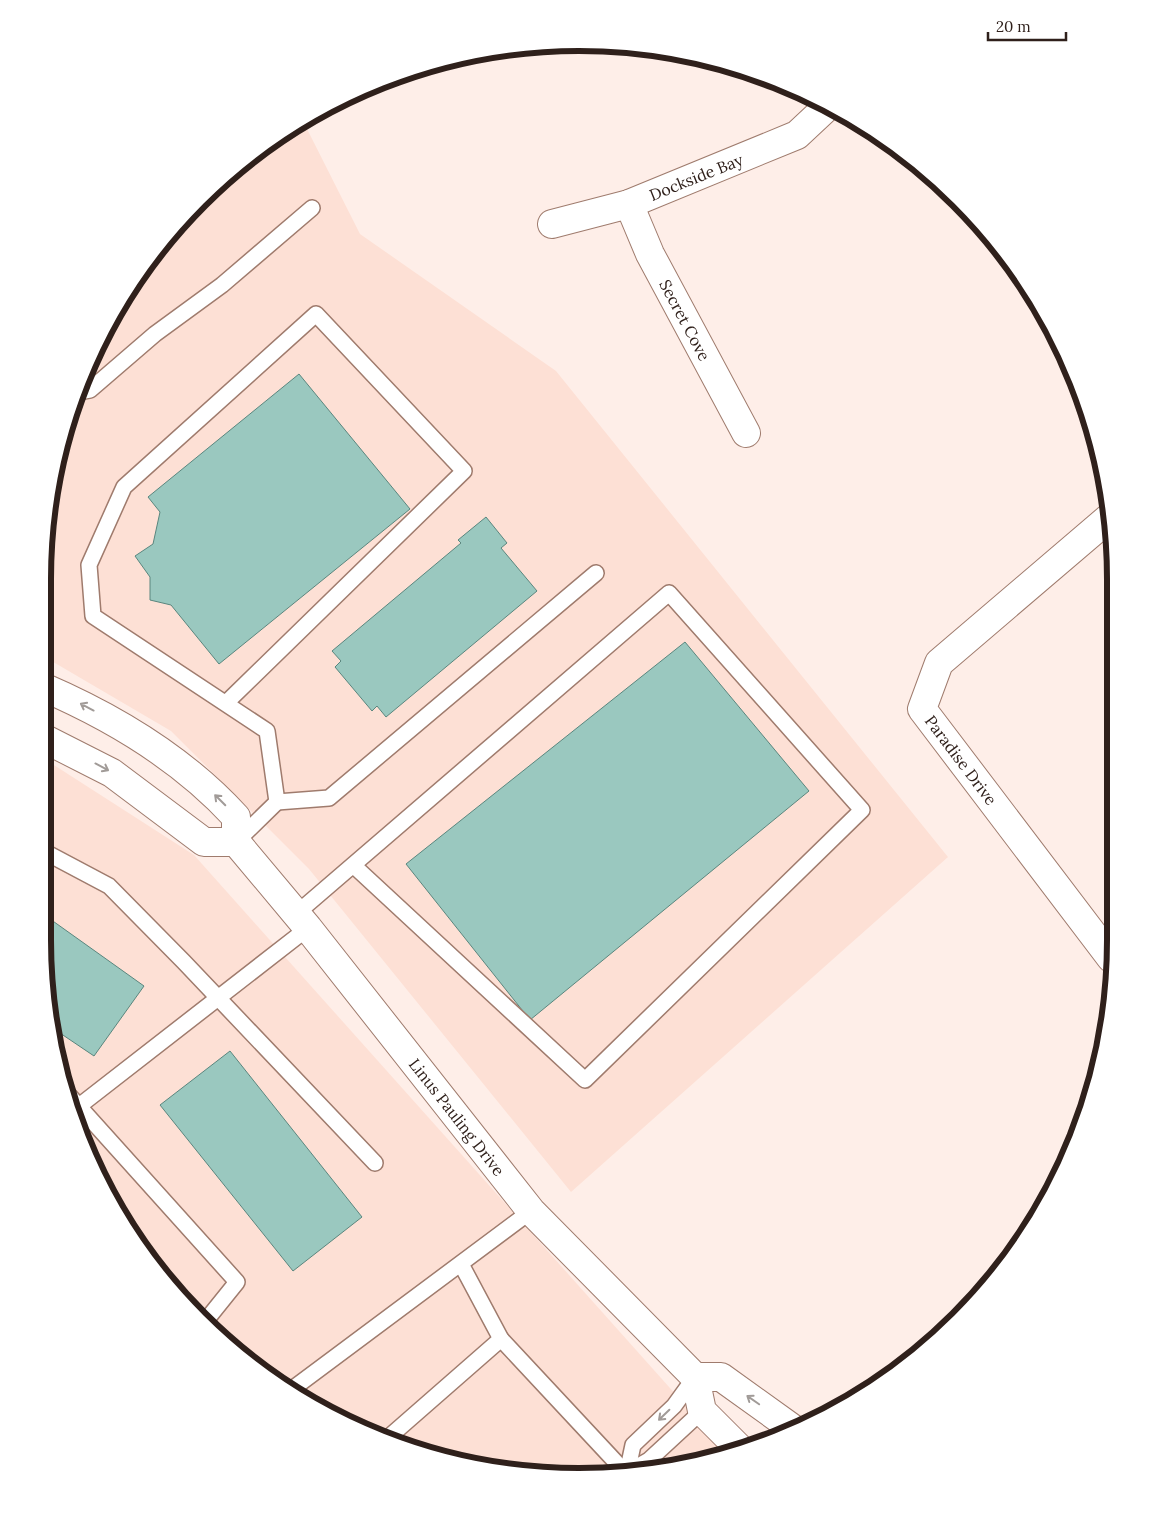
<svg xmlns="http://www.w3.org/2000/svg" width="1158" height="1519" viewBox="0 0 1158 1519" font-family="Lora,serif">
<rect width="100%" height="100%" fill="#feeee8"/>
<g fill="#fde0d5">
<polygon points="303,121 360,234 556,371 948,857 571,1192 309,869 171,731 43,656 44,544 61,440 98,342 153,253 200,199 281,133"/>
<polygon points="43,758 194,855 728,1453 614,1475 474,1466 341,1421 253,1366 200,1320 115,1208 61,1079 43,940"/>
</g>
<g fill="#9ac8bf" stroke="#5a867e">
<polygon points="299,374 410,509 219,664 171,605 150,600 150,577 135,556 153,544 160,512 148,497"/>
<polygon points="486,517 507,543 501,548 537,591 386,717 377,706 372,711 335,667 341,661 332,651 461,543 458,540"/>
<polygon points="685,642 809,791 530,1020 406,864"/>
<polygon points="43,914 144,986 94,1056 54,1029 42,940"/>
<polygon points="230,1051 362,1217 293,1271 160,1105"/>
</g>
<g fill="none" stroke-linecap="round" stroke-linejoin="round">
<defs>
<g id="service">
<polyline points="79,392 90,390 155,334 222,285 312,208"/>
<polyline points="226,703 464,471 316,314 124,487 89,565 93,616 267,731 277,802 236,842"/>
<polyline points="277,802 329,798 596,573"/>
<polyline points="43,851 109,886 184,962 375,1163"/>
<polyline points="296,914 669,593 862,810 585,1080 353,865"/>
<polyline points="67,1093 237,1282 204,1323"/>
<polyline points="74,1110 308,928"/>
<polyline points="501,1339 626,1473"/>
<polyline points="291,1390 531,1211"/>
<polyline points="389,1437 501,1339 461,1264"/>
<polyline points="628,1472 649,1460 702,1411"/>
<polyline points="627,1473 633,1445 674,1406 695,1377"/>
</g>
<g id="minor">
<polyline points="629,204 650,254 746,433"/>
<polyline points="552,224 629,204 797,135 828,106"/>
<polyline points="1111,958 922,709 939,663 1111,516"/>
</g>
<g id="tertiary">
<path d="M43,687C115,718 183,759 236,817V842L308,928L531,1211L695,1377L702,1411L741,1450"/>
<polyline points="43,738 112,773 204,842 236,842"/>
<polyline points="695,1377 721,1377 792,1428"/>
</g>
</defs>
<use href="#service" stroke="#9f7b6d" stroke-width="18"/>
<use href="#minor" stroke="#9f7b6d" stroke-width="30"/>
<use href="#tertiary" stroke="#9f7b6d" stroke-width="30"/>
<use href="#service" stroke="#fff" stroke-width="15"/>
<use href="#minor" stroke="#fff" stroke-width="28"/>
<use href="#tertiary" stroke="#fff" stroke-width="28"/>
</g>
<defs><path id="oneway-shaft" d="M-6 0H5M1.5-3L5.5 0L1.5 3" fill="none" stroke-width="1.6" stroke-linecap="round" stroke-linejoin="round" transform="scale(1.25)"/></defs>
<g stroke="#a19b98">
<use href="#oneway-shaft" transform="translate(87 707) rotate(-152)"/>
<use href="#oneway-shaft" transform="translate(102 767) rotate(28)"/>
<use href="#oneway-shaft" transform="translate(220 800) rotate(-135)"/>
<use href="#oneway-shaft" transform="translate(753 1400) rotate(-145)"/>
<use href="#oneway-shaft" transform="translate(664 1415) rotate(136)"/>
</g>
<g text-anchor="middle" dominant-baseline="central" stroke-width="4.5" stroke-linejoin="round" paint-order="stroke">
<g font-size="16" fill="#2f201b" stroke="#fff">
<text transform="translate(696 177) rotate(-22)">Dockside Bay</text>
<text transform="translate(685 320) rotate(62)">Secret Cove</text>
<text transform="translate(961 760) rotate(53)">Paradise Drive</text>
<text transform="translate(457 1117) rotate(52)">Linus Pauling Drive</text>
</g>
</g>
<path d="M0 0H1158V1519H0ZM579 51H579A528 528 0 0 1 1107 579V940A528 528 0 0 1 579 1468H579A528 528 0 0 1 51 940V579A528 528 0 0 1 579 51Z" fill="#fff" fill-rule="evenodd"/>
<path fill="none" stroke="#2f201b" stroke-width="6" d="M579 51H579A528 528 0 0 1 1107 579V940A528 528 0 0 1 579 1468H579A528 528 0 0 1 51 940V579A528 528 0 0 1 579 51Z"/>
<path d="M988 32v8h78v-8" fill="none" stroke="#2f201b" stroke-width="2.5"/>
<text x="996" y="32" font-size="15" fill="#2f201b" stroke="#ffffff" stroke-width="4" paint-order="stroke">20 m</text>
</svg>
